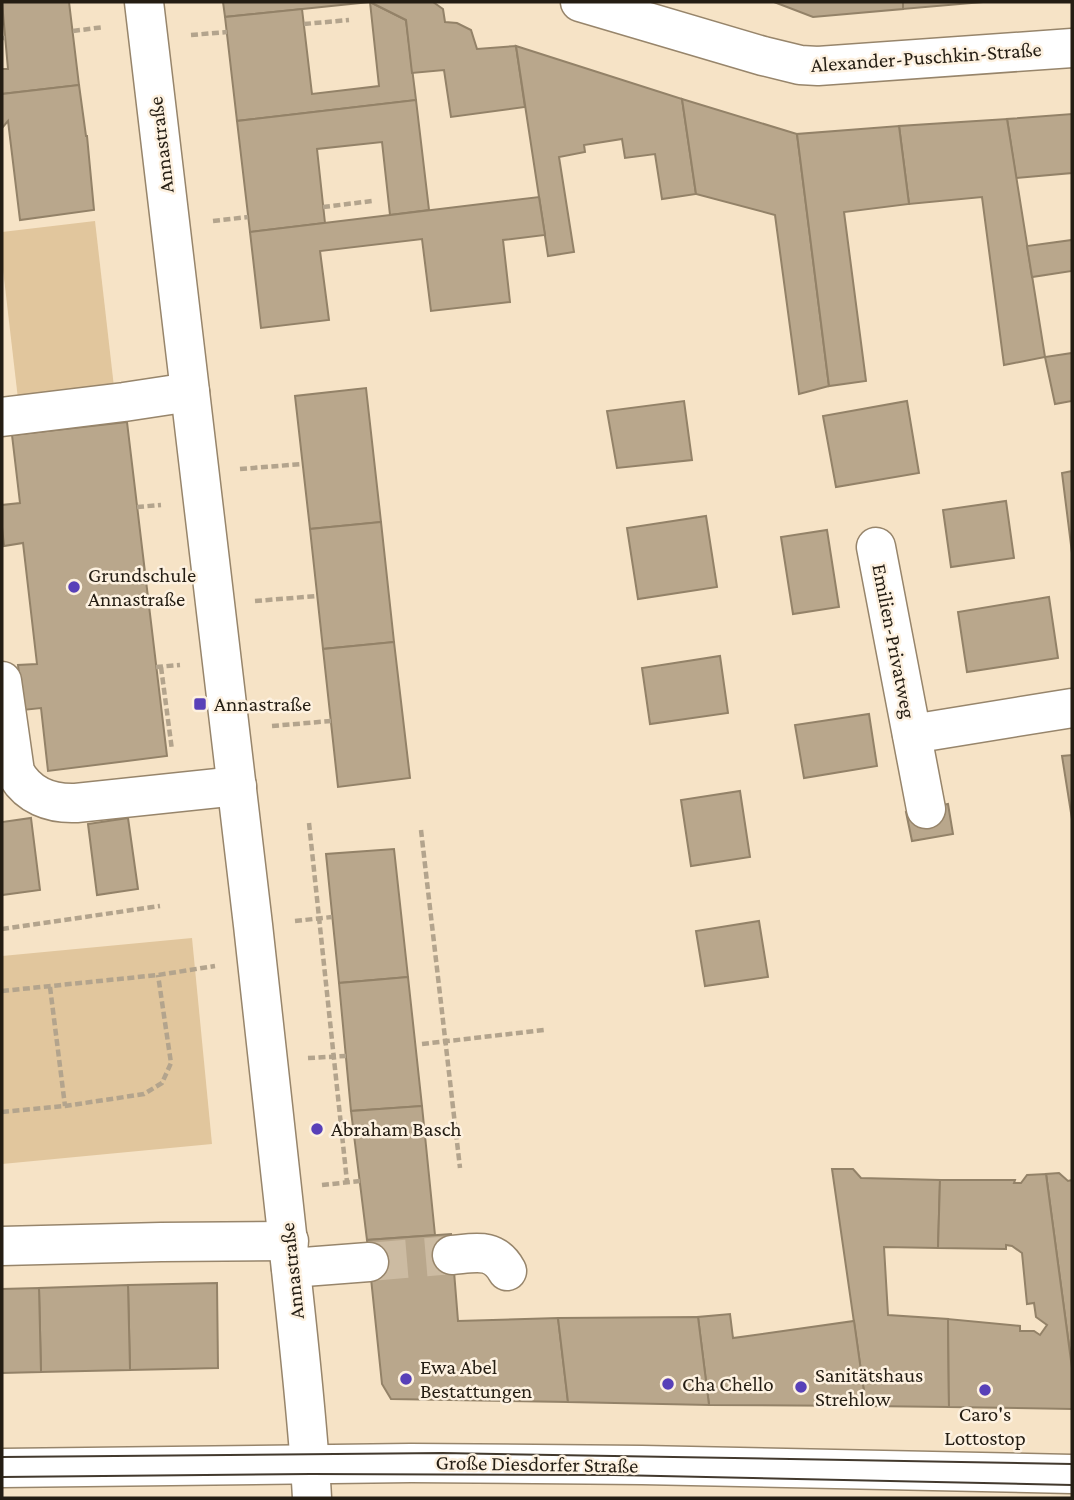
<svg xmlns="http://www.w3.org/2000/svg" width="1074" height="1500" viewBox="0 0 1074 1500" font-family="'Crimson Pro',serif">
<rect width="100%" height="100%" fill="#f6e3c6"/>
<g fill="#e1c69d">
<polygon points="95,221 114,387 18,399 2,261 2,232"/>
<polygon points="192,938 212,1144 2,1164 2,956"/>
</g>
<g fill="#b9a78c" stroke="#938268" stroke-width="2">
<polygon points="2,2 69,2 79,85 2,94 2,69 8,69"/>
<polygon points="223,2 370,2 225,17"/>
<polygon points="370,2 406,20 416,100 237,121 225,17 302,9 312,94 379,86"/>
<polygon points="370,2 433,2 443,9 445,22 457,23 471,30 477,49 516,46 525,107 451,117 444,70 412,73 406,20"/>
<polygon points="774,2 903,2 903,9 813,17"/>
<polygon points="903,2 983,2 903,9"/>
<polygon points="516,46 682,99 696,194 662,199 655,154 625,158 622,139 584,145 585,152 559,157 574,252 548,256"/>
<polygon points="79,85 86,136 87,136 94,210 20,220 8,121 2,128 2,94"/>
<polygon points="682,99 797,134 829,386 799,394 775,215 696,194"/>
<polygon points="416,100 429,210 390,215 382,142 317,149 325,223 250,232 237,121"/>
<polygon points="1072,114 1072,173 1016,178 1007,119"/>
<polygon points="1007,119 1045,357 1004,365 982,197 909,204 899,126"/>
<polygon points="899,126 909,204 844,212 866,381 829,386 797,134"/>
<polygon points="539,197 545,235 503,240 510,302 431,311 422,239 320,251 329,320 261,328 250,232"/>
<polygon points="1072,240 1072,271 1032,277 1027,246"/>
<polygon points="1072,353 1072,401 1055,404 1045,357"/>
<polygon points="366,388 381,522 310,529 295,396"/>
<polygon points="684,401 692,460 617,468 607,411"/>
<polygon points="907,401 919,473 836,487 823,416"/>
<polygon points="127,422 167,756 48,771 41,708 23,710 18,665 37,664 23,543 4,546 2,527 2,505 20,503 12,435"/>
<polygon points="1072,471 1072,553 1062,473"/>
<polygon points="1006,501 1014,558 951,567 943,510"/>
<polygon points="706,516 717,587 638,599 627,528"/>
<polygon points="381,522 394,642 323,649 310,529"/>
<polygon points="827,530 839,607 793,614 781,537"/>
<polygon points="1049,597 1058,658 967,672 958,612"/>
<polygon points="394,642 410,778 338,787 323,649"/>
<polygon points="720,656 728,713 650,724 642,668"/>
<polygon points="869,714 877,766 804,778 795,725"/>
<polygon points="1072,755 1072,819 1062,756"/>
<polygon points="740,791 750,857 691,866 681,800"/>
<polygon points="948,804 953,834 912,841 906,812"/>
<polygon points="31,818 40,890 2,895 2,822"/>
<polygon points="128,818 138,889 97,895 88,824"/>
<polygon points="394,849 408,977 339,983 326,854"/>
<polygon points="759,921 768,977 705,986 696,931"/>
<polygon points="408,977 422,1106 351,1111 339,983"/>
<polygon points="422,1106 435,1235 367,1240 351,1111"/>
<polygon points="832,1169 853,1169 861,1178 940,1180 938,1248 884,1247 888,1315 948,1319 949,1407 866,1406"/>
<polygon points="1059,1173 1068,1181 1072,1180 1072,1368 1046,1174"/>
<polygon points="1046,1174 1072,1368 1072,1409 949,1407 948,1319 1020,1326 1020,1331 1034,1331 1040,1335 1047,1325 1036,1317 1034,1303 1027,1304 1022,1253 1012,1246 1006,1245 1006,1249 938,1248 940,1180 1015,1180 1014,1183 1021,1183 1027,1175"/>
<polygon points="451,1234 458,1321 558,1318 568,1402 391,1399 382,1384 367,1240"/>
<polygon points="217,1283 218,1368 130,1370 128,1285"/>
<polygon points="128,1285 130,1370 41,1372 39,1288"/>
<polygon points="39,1288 41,1372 2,1373 2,1289"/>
<polygon points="730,1314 733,1338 854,1321 866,1406 709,1405 698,1317"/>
<polygon points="698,1317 709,1405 568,1402 558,1318"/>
</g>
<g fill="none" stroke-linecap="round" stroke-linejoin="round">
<polyline stroke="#ccbba2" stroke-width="38" stroke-dasharray="38 19" stroke-linecap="butt" points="369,1262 452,1255"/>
<defs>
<g id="minor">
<path d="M144,2L253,925C265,1040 278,1155 291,1270C299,1346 308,1422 312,1498"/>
<polyline points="580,2 763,56 800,65 818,66 1072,48"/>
<polyline points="2,417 124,402 190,392"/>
<polyline points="876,547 926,809"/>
<path d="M2,681L15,772C28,796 51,804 76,803L237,786"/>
<polyline points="912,734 1072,708"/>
<polyline points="2,1246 161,1242 289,1241"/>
<path d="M452,1255C475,1253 494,1247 507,1271"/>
<polyline points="291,1268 369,1262"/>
<polyline points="2,1468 411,1463 642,1465 1072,1474"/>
</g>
</defs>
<use href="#minor" stroke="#97856b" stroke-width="41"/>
<g stroke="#b3a48d" stroke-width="4.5" stroke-dasharray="7 3.5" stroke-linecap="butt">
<polyline points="304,24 349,20"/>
<polyline points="73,31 104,27"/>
<polyline points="191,35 227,32"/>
<polyline points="2,38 5,38"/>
<polyline points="323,207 372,201"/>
<polyline points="213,221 248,217"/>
<polyline points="240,469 302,464"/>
<polyline points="137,507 161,505"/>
<polyline points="255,601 317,596"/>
<polyline points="156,667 180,665"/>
<polyline points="161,667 172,750"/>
<polyline points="272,726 331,721"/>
<polyline points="309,823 347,1182"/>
<polyline points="421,830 460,1168"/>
<polyline points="295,921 332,917"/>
<polyline points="2,929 160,906"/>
<polyline points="50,987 65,1106"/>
<polyline points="2,991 158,975 215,966"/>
<polyline points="422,1044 544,1030"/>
<polyline points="308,1058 346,1056"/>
<polyline points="2,1112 65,1106 144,1094 162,1083 171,1063 158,975"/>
<polyline points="322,1185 360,1181"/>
</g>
<use href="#minor" stroke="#fff" stroke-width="38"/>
<g stroke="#42392d" stroke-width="2">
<polyline points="2,1457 443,1453 1072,1464"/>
<polyline points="2,1477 311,1474 614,1475 1072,1485"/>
</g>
</g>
<g fill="#5840b8" stroke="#fdf1e0" stroke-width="2.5">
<circle cx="74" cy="587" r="7"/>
<rect x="193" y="697" width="14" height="14" rx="3.5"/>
<circle cx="317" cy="1129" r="7"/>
<circle cx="406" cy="1379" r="7"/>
<circle cx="668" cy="1384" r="7"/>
<circle cx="801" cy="1387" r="7"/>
<circle cx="985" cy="1390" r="7"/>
</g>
<g text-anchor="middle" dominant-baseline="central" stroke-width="5" stroke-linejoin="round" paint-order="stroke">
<g font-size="21" fill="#241d13" stroke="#fdf1e0">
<text transform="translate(926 57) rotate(-4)">Alexander-Puschkin-Straße</text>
<text transform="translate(161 145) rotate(-97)">Annastraße</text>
<text transform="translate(894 641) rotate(79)">Emilien-Privatweg</text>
<text transform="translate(292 1271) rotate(-96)">Annastraße</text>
<text transform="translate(537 1464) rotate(1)">Große Diesdorfer Straße</text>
</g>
<g font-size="21" fill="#241d13" stroke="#fdf1e0" text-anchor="start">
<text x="88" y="575">Grundschule<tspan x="88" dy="24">Annastraße</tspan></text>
<text x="214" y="704">Annastraße</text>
<text x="331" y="1129">Abraham Basch</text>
<text x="420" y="1367">Ewa Abel<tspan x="420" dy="24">Bestattungen</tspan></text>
<text x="815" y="1375">Sanitätshaus<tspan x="815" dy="24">Strehlow</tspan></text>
<text x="682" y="1384">Cha Chello</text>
<text x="985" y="1414" text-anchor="middle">Caro's<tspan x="985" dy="24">Lottostop</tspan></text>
</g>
</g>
<rect width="1074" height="1500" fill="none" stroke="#241d13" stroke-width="7"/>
</svg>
